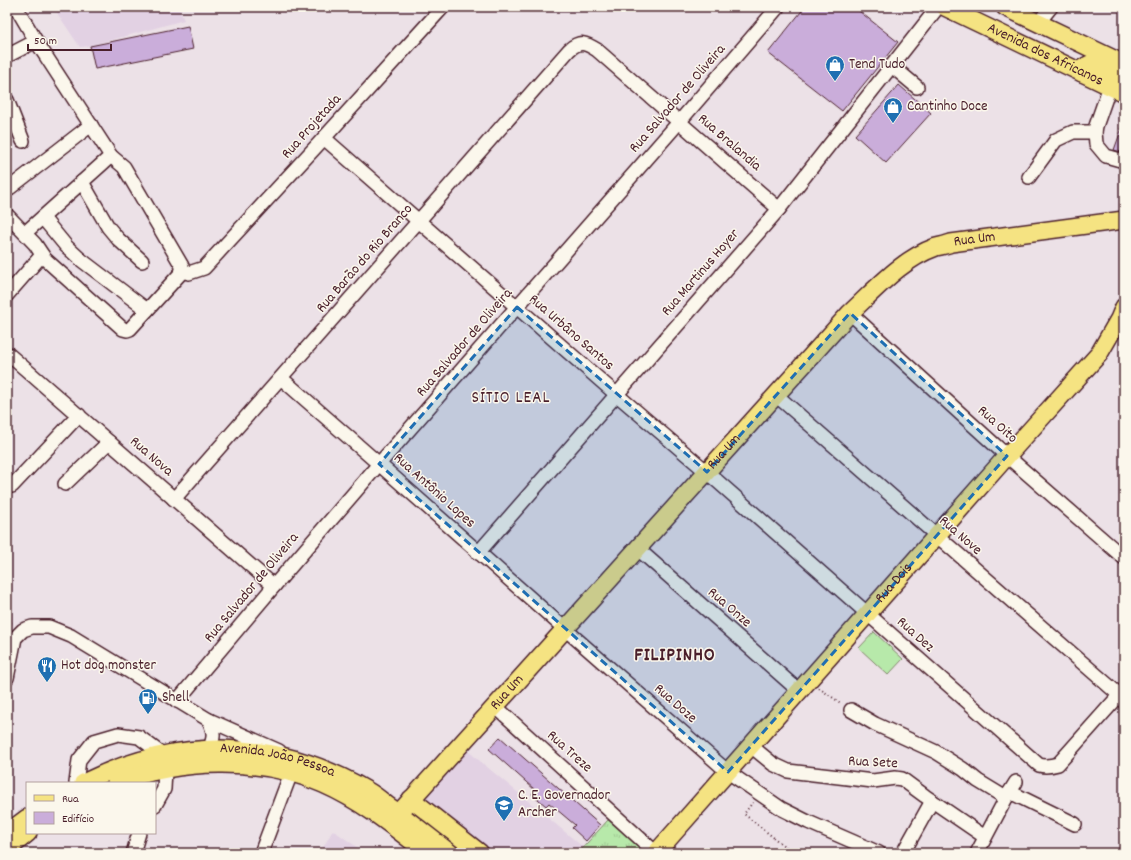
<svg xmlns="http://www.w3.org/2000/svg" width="1131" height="860" viewBox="0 0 1131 860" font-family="Dekko,sans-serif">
<defs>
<pattern id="grass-tufts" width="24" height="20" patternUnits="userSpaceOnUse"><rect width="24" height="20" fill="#b7e9aa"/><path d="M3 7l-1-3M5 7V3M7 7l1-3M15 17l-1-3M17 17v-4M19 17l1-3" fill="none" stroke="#9fc792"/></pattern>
</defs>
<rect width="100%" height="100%" fill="#ece1e7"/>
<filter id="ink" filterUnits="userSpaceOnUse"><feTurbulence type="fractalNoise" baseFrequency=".025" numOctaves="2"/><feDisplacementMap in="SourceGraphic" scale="8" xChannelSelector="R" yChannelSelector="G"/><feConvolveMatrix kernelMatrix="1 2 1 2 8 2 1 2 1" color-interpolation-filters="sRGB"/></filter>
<g filter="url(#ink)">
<g fill="#e2d1e3">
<polygon points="53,7 178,7 184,20 90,46 80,47"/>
<polygon points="468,751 583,847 577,853 493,853 423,797"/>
<polygon points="333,830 365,853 320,853"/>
</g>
<polygon fill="url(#grass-tufts)" stroke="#80846a" points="608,820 637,844 640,849 640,853 578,853"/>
<polygon fill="#b7e9aa" stroke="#80846a" points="874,632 903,659 888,675 859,648"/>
<g fill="#caadda" stroke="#4a1f2b">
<polygon points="805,7 854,7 898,42 842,111 768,53"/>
<polygon points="188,26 193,49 95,69 90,46"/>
<polygon points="899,85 931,113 886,163 855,135"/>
<polygon points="1123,125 1124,125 1124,153 1114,150"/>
<polygon points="500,737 600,825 586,841 572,828 575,825 549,803 546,806 532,794 535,790 489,749"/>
</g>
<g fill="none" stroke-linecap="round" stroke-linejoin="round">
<defs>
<g id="minor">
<polyline points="1038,23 1051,7"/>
<polyline points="7,56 36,41"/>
<polyline points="892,66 917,87"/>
<polyline points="1110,86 1096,126 1095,132 1096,144 1106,156 1124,161"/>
<polyline points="7,100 23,141"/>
<path d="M324,138L616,394L707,472L1039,765C1046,767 1051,766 1058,764L1124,690"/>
<polyline points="1029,177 1056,140 1073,132 1095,132"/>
<polyline points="82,182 108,227 118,239 142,261"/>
<polyline points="7,190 91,125"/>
<polyline points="7,215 35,244 45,259 123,329 127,330 130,329 180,274 182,271 182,266 124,167 111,156 36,41 16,7"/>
<polyline points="43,218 66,246 80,259 147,310"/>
<polyline points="25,233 111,156"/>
<polyline points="182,271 189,273 204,268 324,138 443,7"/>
<polyline points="7,295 42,255"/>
<polyline points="850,313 1007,456 1124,558"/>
<polyline points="7,353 274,586"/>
<polyline points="281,378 379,464 565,629 728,772 782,809 808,822 879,853"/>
<polyline points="776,395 1124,699"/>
<polyline points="65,484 109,442"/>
<polyline points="12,486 79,415"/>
<path d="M174,499L569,50C580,40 586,43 597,50L779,209"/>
<polyline points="638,549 799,691"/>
<polyline points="478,553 779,209 938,7"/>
<polyline points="7,678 15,638 23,630 32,627 49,627 71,636 209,720 279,751"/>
<polyline points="177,701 274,586 379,464 680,121 778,7"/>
<polyline points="495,706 656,853"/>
<polyline points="851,710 875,724 936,752 963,769 978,781 1006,798"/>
<polyline points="751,746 773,764 788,771 873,781 895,778 902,779 925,796 985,837"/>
<path d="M209,749C215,737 214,732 209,720"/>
<polyline points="76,783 79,760 94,741 118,734 139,737 163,755"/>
<polyline points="1010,792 1075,824"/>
<polyline points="155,805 164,789 165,770"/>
<polyline points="133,853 139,833"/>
<polyline points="261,853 291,773"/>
<polyline points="903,853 932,801"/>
<polyline points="977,853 1006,798 1016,782"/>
</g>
<g id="major">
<path id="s1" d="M945,7L1124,93"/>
<polyline points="1005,7 1124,64"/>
<polyline points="1082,73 1083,68 1090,64 1112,73 1124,72"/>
<path id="s2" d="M83,783C178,736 276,737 368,791C375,795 381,800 387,805C409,820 429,837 450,853"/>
<path d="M116,783C179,759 261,756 323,784C362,801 394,827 427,853"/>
<polyline points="411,799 480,853"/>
<path id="s3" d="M399,813L850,313C876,289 902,259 936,247C941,246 946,245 951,243L1124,220"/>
<polyline points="7,833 27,818"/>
<polyline points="7,850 28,833"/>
<path id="s4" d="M656,853L1007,456L1099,354L1119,319L1124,307"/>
</g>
</defs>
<use href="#minor" stroke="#4a1f2b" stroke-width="16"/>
<use href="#major" stroke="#4a1f2b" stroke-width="20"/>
<g stroke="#4a1f2b" stroke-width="2" stroke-dasharray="1 3" stroke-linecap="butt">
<polyline points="7,621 13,624"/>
<polyline points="819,688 842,704"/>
<polyline points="753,802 744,814 793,853"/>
</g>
<use href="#minor" stroke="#fbf7ec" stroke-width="13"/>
<use href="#major" stroke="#f5e382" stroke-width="17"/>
</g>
</g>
<path fill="#1f6fb2" fill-opacity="0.2" stroke="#1f6fb2" stroke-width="3" stroke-dasharray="8 5" stroke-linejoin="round" d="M517,307L707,472L850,313L1007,456L728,772L379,464Z"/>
<defs>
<symbol id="shop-pin" viewBox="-11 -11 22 30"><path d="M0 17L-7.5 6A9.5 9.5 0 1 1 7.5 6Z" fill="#1f6fb2" stroke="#fbf7ec"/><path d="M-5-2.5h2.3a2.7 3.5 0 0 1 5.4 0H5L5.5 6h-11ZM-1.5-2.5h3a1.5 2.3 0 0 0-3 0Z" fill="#fff"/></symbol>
<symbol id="restaurant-pin" viewBox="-11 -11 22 30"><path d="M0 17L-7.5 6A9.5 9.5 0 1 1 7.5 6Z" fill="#1f6fb2" stroke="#fbf7ec"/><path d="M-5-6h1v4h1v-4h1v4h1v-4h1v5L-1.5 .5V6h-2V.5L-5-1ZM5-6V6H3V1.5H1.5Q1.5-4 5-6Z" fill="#fff"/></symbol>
<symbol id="fuel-pin" viewBox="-11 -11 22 30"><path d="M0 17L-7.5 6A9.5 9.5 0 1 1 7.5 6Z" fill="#1f6fb2" stroke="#fbf7ec"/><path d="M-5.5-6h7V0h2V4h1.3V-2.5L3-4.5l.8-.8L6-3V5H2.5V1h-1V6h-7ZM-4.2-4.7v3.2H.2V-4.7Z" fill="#fff"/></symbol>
<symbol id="school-pin" viewBox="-11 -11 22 30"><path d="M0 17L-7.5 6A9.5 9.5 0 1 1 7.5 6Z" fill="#1f6fb2" stroke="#fbf7ec"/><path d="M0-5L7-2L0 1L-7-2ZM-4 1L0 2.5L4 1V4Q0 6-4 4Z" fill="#fff"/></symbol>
</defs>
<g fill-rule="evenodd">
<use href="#shop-pin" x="824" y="54" width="22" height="30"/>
<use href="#shop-pin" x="882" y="96" width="22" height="30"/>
<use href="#restaurant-pin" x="36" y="655" width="22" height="30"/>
<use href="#fuel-pin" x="137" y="687" width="22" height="30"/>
<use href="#school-pin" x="493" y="794" width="22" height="30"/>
</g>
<g text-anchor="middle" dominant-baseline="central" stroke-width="3" stroke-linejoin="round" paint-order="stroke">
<g font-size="15" fill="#4a1f2b" stroke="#fbf7ec">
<text stroke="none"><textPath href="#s1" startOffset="111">Avenida dos Africanos</textPath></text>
<text transform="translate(678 99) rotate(-49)">Rua Salvador de Oliveira</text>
<text transform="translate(312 127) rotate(-48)">Rua Projetada</text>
<text transform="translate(729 143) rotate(41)">Rua Bralandia</text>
<text stroke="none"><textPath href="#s3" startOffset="822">Rua Um</textPath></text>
<text transform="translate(365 259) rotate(-49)">Rua Barão do Rio Branco</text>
<text transform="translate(701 273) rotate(-49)">Rua Martinus Hoyer</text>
<text transform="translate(571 333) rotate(41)">Rua Urbâno Santos</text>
<text transform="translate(465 343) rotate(-49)">Rua Salvador de Oliveira</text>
<text transform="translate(997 425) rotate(42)">Rua Oito</text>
<text stroke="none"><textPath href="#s3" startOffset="486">Rua Um</textPath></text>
<text transform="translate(151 457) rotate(41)">Rua Nova</text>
<text transform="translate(434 491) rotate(42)">Rua Antônio Lopes</text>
<text transform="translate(960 536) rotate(41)">Rua Nove</text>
<text stroke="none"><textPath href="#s4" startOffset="360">Rua Dois</textPath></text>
<text transform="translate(252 588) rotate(-50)">Rua Salvador de Oliveira</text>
<text transform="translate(729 608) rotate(41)">Rua Onze</text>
<text transform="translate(915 635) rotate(42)">Rua Dez</text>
<text stroke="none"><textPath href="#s3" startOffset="162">Rua Um</textPath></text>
<text transform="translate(675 704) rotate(41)">Rua Doze</text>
<text transform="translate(569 752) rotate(42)">Rua Treze</text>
<text stroke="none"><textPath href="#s2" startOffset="201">Avenida João Pessoa</textPath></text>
<text transform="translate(873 763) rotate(3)">Rua Sete</text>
</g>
<g font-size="15" fill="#4a1f2b" stroke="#fbf7ec" text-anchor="start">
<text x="849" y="65">Tend Tudo</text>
<text x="907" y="107">Cantinho Doce</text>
<text x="61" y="666">Hot dog monster</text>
<text x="162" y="698">Shell</text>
<text x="518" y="796">C. E. Governador<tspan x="518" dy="17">Archer</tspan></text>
</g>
<g font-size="17" letter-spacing="1" fill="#4a1f2b" stroke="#fbf7ec">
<text x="511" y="399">SÍTIO LEAL</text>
</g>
<g font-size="19" font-weight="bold" letter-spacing="1" fill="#4a1f2b" stroke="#fbf7ec">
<text x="675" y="656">FILIPINHO</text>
</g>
</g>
<rect width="1131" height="860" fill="none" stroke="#fbf7ec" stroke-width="24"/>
<rect x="12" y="12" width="1107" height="836" fill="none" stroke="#4a1f2b" stroke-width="1.5" filter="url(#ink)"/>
<rect x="26" y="782" width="130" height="52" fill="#fbf7ec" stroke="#b4a19f"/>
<rect x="34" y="795" width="20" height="6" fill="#f5e382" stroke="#b4a19f"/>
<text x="62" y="802" font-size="12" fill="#4a1f2b">Rua</text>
<rect x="34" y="812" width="20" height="12" fill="#caadda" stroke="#b4a19f"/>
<text x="62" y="822" font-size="12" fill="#4a1f2b">Edifício</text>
<path d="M28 44v6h83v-6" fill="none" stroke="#4a1f2b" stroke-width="2"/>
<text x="34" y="44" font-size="12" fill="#4a1f2b" stroke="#fbf7ec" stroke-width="3" paint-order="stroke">50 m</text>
</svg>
